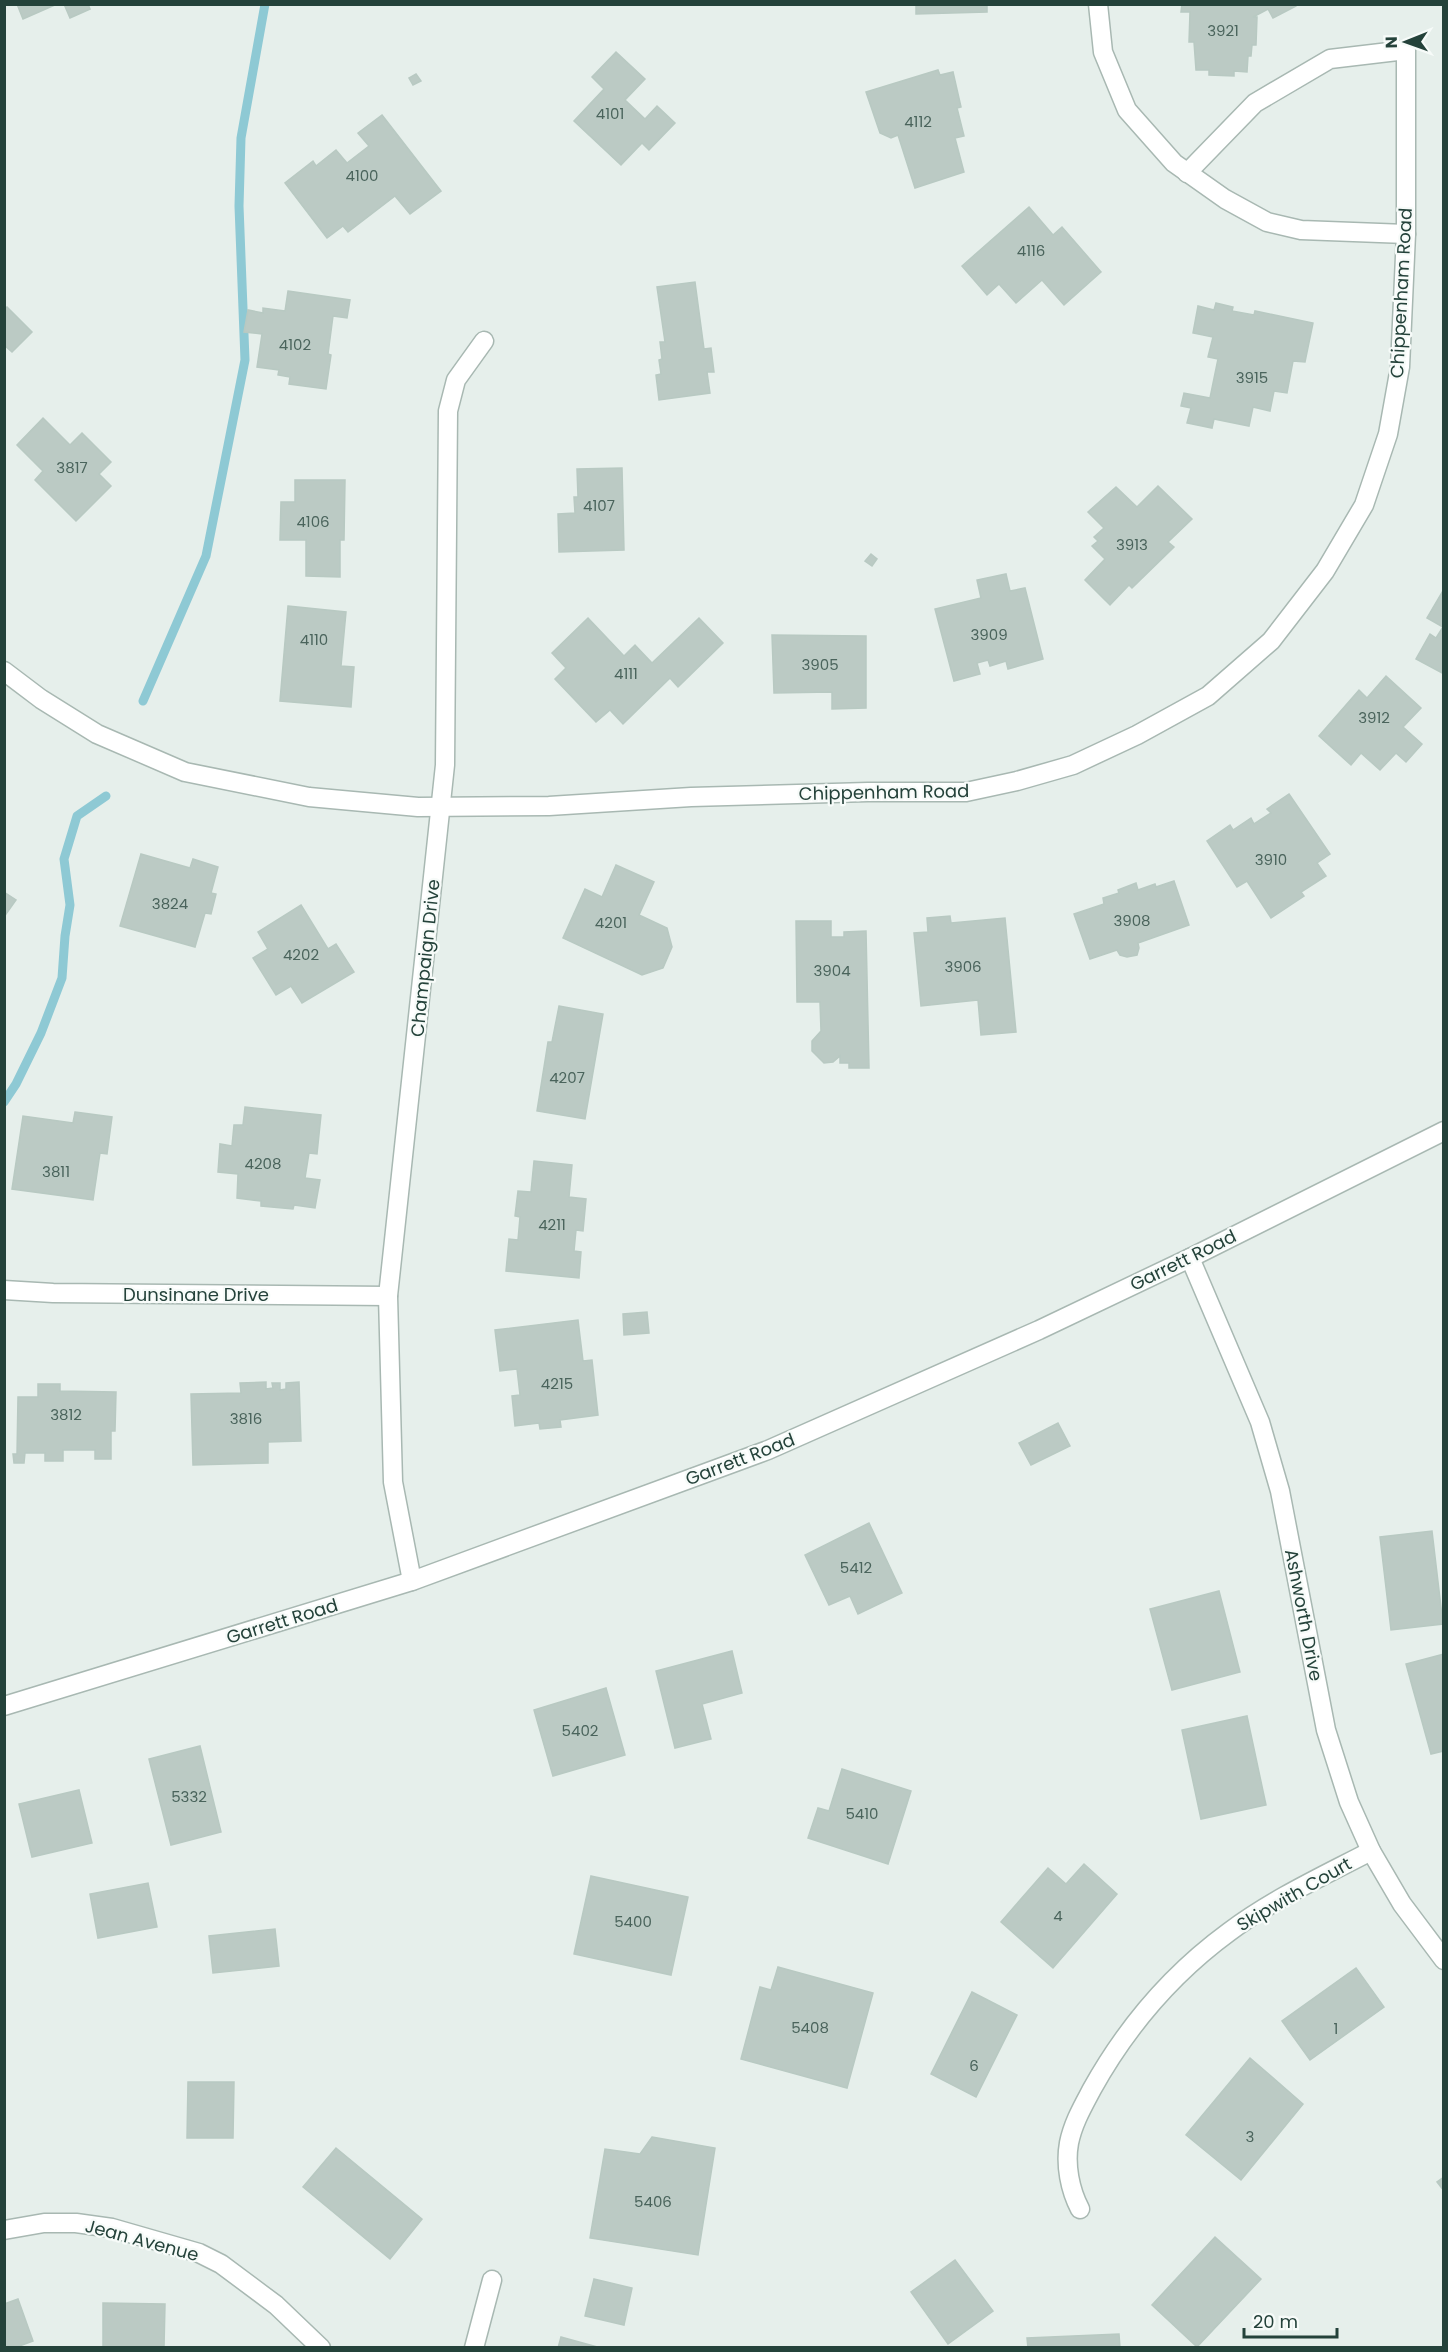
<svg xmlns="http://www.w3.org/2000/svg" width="1448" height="2352" viewBox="0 0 1448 2352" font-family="Poppins,sans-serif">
<rect width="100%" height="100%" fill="#e6efeb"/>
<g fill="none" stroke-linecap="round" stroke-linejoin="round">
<g stroke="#8ec9d4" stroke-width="9">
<polyline points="143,701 206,556 245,360 239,206 241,138 265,4"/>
<polyline points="4,1102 16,1084 41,1033 62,978 65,936 70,905 64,859 77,816 106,796"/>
</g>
</g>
<g fill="#bbcac4" stroke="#b8c9c2" stroke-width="1.5">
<polygon points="17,4 57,4 23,19"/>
<polygon points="64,4 88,4 90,9 70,18"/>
<polygon points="916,4 987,4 987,12 916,14"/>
<polygon points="1182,4 1296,4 1296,6 1273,18 1268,9 1253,17 1257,17 1256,45 1252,45 1251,56 1248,56 1247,72 1234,71 1234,76 1209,75 1209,70 1196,70 1194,42 1189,42 1190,12 1181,12"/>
<polygon points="616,52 645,79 625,100 645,119 657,106 675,123 649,150 642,143 621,165 574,121 604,89 592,77"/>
<polygon points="938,70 940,75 953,72 961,107 957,108 964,136 955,138 964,172 915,188 898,135 891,138 880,133 866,92"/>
<polygon points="416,74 421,81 413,85 409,78"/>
<polygon points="382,115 441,191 410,214 395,196 348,232 343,226 327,238 285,183 313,161 316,166 336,150 347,163 369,146 358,133"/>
<polygon points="1029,207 1053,235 1062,227 1101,272 1064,305 1042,280 1016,303 999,284 987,295 962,266"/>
<polygon points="695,282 704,349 711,348 714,372 707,372 710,393 659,400 656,375 661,374 659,360 662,359 660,342 665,342 657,287"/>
<polygon points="288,291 350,300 347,318 333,316 328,354 331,355 326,389 289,384 290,377 278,375 279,370 257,367 262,334 244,332 248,310 263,313 263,308 285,311"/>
<polygon points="1216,303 1233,307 1232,311 1254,315 1255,311 1313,323 1305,362 1293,361 1287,393 1274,391 1270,411 1253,407 1249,426 1214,419 1212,428 1187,423 1191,408 1181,406 1184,393 1210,398 1218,359 1208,357 1213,337 1193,333 1198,306 1214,310"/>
<polygon points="7,307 32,332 12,352 4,345 4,309"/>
<polygon points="43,418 70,445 82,433 111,462 99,474 111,486 76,521 35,480 43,471 17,445"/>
<polygon points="622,468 624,550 559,552 558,514 575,513 574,497 578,497 577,469"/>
<polygon points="295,480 345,480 344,540 340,540 340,577 306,576 306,540 280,540 281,502 295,502"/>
<polygon points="1158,486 1192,519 1168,542 1174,547 1132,588 1129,585 1110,605 1085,580 1105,559 1092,546 1098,541 1094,537 1104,528 1088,512 1116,487 1137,507"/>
<polygon points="871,554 877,559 872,566 865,561"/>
<polygon points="1006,574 1010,591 1025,588 1043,659 1008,669 1006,661 990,666 988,660 977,663 980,674 954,681 935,609 981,598 977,580"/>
<polygon points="1444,589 1444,674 1416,659 1430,634 1436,638 1443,627 1427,618"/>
<polygon points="288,606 346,612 341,666 354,667 351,707 280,701"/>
<polygon points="588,618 624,656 635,645 652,663 699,618 723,643 678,687 670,678 623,724 610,710 596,722 555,679 566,668 552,653"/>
<polygon points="772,635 866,636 866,708 832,709 832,692 774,693"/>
<polygon points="1386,676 1421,708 1403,727 1422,744 1406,762 1396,753 1380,770 1361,753 1351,765 1319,736 1359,690 1367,698"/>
<polygon points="1289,794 1330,854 1317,863 1326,876 1301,892 1304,896 1271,918 1247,881 1237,887 1207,841 1230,825 1233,830 1251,818 1254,824 1271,813 1267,809"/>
<polygon points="141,854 190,868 193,859 218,867 211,893 216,894 211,914 205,913 195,947 120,926"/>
<polygon points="616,865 654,882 639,915 667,928 672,947 663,968 642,975 563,938 585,889 602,897"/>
<polygon points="1174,881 1189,925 1138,943 1139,948 1137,955 1127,957 1120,955 1117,950 1090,959 1074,914 1104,904 1103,898 1119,893 1118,890 1136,883 1138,890 1155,884 1156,887"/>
<polygon points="4,892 16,900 4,917"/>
<polygon points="301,905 328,949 336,944 354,972 302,1003 291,986 276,995 253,958 268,949 258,932"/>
<polygon points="950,916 951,923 1005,918 1016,1032 981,1035 978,1000 921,1006 914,933 928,932 927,918"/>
<polygon points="796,921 831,921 831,937 844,937 844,932 866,931 869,1068 849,1068 849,1063 840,1063 840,1056 833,1062 824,1063 812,1051 812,1041 821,1031 820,1002 797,1002"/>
<polygon points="559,1006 603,1014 585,1119 537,1111 548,1042 552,1042"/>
<polygon points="245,1107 321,1115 317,1154 309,1153 305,1178 320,1180 315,1208 294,1205 293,1209 261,1206 261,1201 237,1198 238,1174 218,1172 220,1144 232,1146 234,1125 243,1125"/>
<polygon points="75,1112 112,1117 107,1154 100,1153 93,1200 12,1189 23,1116 73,1123"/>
<polygon points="534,1161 572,1165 569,1197 586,1199 583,1231 576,1230 574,1251 581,1252 579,1278 506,1271 509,1239 518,1240 520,1217 515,1216 518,1191 531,1192"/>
<polygon points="647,1312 649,1333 624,1335 623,1314"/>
<polygon points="578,1320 583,1361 592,1360 598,1415 560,1420 561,1427 540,1429 539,1423 515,1426 512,1396 520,1395 517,1369 500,1371 495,1330"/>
<polygon points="266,1382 266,1389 273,1388 272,1383 280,1383 280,1390 286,1389 286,1383 299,1382 301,1441 268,1442 268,1463 193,1465 191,1394 241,1393 240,1383"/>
<polygon points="38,1384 60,1384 60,1391 116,1392 115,1431 111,1431 111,1459 95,1459 95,1450 63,1450 63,1461 45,1461 45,1453 25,1453 24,1463 14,1463 13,1454 17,1454 18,1397 38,1397"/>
<polygon points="1058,1423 1070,1446 1031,1465 1019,1443"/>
<polygon points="869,1523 902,1593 858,1614 850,1596 829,1605 805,1555"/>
<polygon points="1432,1531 1443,1624 1391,1630 1380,1537"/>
<polygon points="1219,1591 1240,1672 1172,1690 1150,1609"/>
<polygon points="732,1651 742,1693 702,1704 711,1739 675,1748 656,1671"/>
<polygon points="1444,1654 1444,1751 1431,1754 1406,1664"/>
<polygon points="606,1688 625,1755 553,1776 534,1710"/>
<polygon points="1247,1716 1266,1805 1201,1819 1182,1730"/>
<polygon points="200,1746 221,1832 171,1845 149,1759"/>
<polygon points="842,1769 911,1791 888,1864 808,1838 818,1808 829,1811"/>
<polygon points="79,1790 92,1843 32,1857 19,1804"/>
<polygon points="1084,1864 1117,1894 1053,1968 1001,1922 1048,1868 1066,1884"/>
<polygon points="591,1876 688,1897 671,1975 574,1954"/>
<polygon points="148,1883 157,1927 98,1938 90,1894"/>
<polygon points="275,1929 279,1966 213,1973 209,1936"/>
<polygon points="778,1967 873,1993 847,2088 741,2059 760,1987 771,1990"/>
<polygon points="1356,1968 1384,2007 1310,2060 1282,2021"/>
<polygon points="972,1992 1017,2015 976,2097 931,2074"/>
<polygon points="1250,2058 1303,2104 1241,2180 1186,2135"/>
<polygon points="188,2082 234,2082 233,2138 187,2138"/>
<polygon points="652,2137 715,2148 698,2255 590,2238 605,2149 640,2154"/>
<polygon points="336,2148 422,2219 390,2259 303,2187"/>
<polygon points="1444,2177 1444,2191 1437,2182"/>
<polygon points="1215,2237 1261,2279 1197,2347 1152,2305"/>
<polygon points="955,2260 993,2311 948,2344 911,2292"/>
<polygon points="594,2279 632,2288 624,2325 585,2316"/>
<polygon points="18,2299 33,2341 14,2348 4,2348 4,2304"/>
<polygon points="103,2303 165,2304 164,2348 103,2348"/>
<polygon points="1119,2334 1120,2348 1028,2348 1027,2338"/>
<polygon points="561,2337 601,2348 558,2348"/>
</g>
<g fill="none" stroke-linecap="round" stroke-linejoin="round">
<defs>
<g id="minor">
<polyline points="1098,4 1103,52 1127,110 1174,163 1225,199 1267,222 1301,230 1406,234"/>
<polyline points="4,671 41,699 97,734 185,772 309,797 418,807 549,806 691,797 868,792 966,792 1017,781 1073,765 1137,735 1208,696 1271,641 1325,571 1364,505 1388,434 1400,367 1406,234 1406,50 1330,59 1255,103 1187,173"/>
<polyline points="1190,1258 1260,1422 1280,1491 1326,1730 1349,1802 1371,1851 1402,1904 1444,1960"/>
<polyline points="4,1290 53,1293 388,1296"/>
<polyline points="412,1581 393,1482 388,1296 445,765 448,411 456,380 484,341"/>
<polyline points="4,1706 412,1581 768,1450 1039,1330 1190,1258 1444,1131"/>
<path d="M1080,2209C1070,2190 1065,2165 1069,2143C1073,2123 1083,2106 1092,2089C1126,2028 1173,1973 1229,1932C1273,1899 1323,1876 1371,1851"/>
<polyline points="4,2230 44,2223 76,2223 112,2228 199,2253 221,2264 276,2305 321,2348"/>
<polyline points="474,2348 492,2280"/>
</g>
</defs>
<use href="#minor" stroke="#a8b8b2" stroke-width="21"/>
<use href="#minor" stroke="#fff" stroke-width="18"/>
</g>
<g text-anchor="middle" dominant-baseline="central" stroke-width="4.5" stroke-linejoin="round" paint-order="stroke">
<g font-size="15" fill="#4a645c">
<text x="1223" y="30">3921</text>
<text x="610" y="113">4101</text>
<text x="918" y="121">4112</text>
<text x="362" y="175">4100</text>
<text x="1031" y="250">4116</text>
<text x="295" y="344">4102</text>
<text x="1252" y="377">3915</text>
<text x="72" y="467">3817</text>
<text x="599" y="505">4107</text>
<text x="313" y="521">4106</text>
<text x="1132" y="544">3913</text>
<text x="989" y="634">3909</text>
<text x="314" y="639">4110</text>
<text x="820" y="664">3905</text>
<text x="626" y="673">4111</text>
<text x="1374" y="717">3912</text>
<text x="1271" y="859">3910</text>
<text x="170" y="903">3824</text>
<text x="1132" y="920">3908</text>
<text x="611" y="922">4201</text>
<text x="301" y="954">4202</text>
<text x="963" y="966">3906</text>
<text x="832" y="970">3904</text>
<text x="567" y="1077">4207</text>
<text x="263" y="1163">4208</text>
<text x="56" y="1171">3811</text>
<text x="552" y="1224">4211</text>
<text x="557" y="1383">4215</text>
<text x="66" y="1414">3812</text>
<text x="246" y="1418">3816</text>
<text x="856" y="1567">5412</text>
<text x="580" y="1730">5402</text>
<text x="189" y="1796">5332</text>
<text x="862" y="1813">5410</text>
<text x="1058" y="1915">4</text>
<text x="633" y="1921">5400</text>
<text x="810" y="2027">5408</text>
<text x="1336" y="2028">1</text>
<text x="974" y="2065">6</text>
<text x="1250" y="2136">3</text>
<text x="653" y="2201">5406</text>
</g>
<g font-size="18" fill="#24423a" stroke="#f7fbf9">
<text transform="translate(1401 293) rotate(-87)">Chippenham Road</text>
<text transform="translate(884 792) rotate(-1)">Chippenham Road</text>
<text transform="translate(425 958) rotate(-84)">Champaign Drive</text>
<text transform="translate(1183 1260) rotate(-26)">Garrett Road</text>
<text x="196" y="1294">Dunsinane Drive</text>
<text transform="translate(740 1459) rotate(-21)">Garrett Road</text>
<text transform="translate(1304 1615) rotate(79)">Ashworth Drive</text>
<text transform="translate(282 1621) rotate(-17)">Garrett Road</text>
<text transform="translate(1294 1894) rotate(-30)">Skipwith Court</text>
<text transform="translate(142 2240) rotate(15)">Jean Avenue</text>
</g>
</g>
<rect width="1448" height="2352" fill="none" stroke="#24423a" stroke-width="12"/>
<g transform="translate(1406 42) rotate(269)" stroke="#f7fbf9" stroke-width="4.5" paint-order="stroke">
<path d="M0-4.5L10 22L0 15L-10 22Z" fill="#24423a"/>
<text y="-9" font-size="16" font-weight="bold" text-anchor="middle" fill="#24423a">N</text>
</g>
<path d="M1244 2328v9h93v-9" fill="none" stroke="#24423a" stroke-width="3"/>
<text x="1253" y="2328" font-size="18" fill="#24423a" stroke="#f7fbf9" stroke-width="4.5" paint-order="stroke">20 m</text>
</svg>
